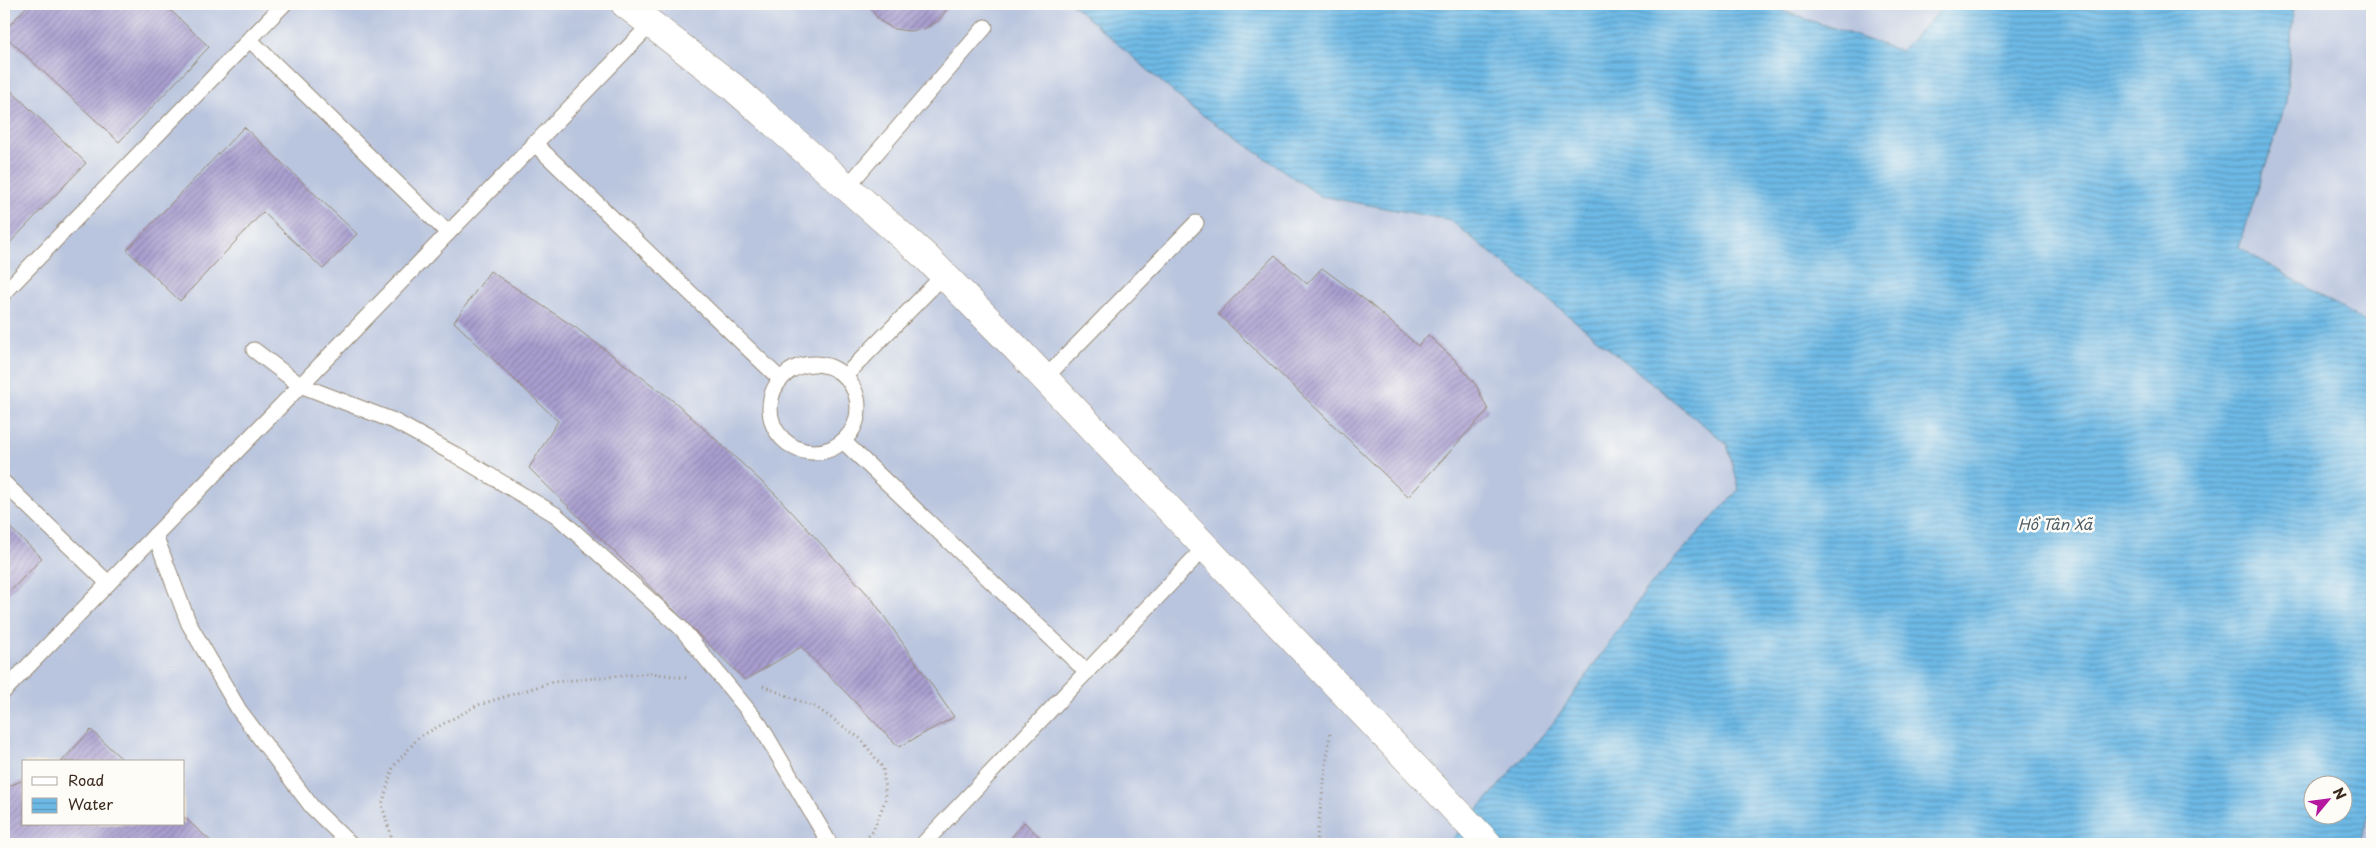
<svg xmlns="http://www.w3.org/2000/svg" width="2376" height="848" viewBox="0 0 2376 848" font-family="'Playpen Sans',sans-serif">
<defs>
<pattern id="water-rules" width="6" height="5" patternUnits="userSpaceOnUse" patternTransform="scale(1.25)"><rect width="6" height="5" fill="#6db9e6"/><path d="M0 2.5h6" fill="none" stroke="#5b97ba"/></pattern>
<pattern id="building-hatch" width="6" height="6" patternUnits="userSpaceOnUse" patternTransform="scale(1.25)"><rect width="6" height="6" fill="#a99fd0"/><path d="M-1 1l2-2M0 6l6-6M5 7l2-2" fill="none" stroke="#8b82a8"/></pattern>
</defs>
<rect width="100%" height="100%" fill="#fdfcf7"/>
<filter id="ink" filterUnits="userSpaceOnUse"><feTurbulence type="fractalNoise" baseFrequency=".02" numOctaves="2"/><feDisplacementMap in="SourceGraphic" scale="10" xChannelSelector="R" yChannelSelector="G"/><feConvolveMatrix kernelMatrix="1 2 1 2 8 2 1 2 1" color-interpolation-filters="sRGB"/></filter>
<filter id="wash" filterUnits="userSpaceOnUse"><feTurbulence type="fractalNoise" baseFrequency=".0096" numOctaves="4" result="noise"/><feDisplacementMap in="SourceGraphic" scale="20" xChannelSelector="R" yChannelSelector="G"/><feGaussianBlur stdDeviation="1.12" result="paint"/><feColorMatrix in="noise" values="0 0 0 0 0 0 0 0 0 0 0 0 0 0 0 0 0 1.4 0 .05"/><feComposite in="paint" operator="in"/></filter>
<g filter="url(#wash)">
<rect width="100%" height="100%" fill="#f2e5cb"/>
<path fill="#b9c5de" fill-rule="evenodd" d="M4,4H2372V844H4ZM24,762H184V824H24ZM2314,786H2344V816H2314Z"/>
<path fill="url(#water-rules)" stroke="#547282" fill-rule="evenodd" d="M1072,4H1762L1901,51L1946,4H2200L2201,10L2235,4H2294L2286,103L2239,247L2367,323L2372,513V808L2359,844H1448L1553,723L1646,590L1739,489L1727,444L1450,220L1320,196L1188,105ZM2314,786H2344V816H2314Z"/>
<g id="blocks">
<g fill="url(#building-hatch)">
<polygon points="29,4 164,4 209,47 119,142 4,35 4,31"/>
<polygon points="867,4 951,4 938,21 924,29 909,31 894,29 880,21"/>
<polygon points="4,84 86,163 4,249"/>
<polygon points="244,127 357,234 323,269 263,212 180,301 127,250"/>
<polygon points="1275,255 1307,284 1322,268 1368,302 1418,346 1428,335 1454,359 1476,385 1488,410 1408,497 1218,314"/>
<polygon points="490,271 576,328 676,403 776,495 872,599 954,717 899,747 801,647 745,680 529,468 558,421 454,322"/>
<polygon points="4,522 42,558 4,598"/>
<polygon points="91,730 125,762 61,762"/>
<polygon points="24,780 24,824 184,824 184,817 214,844 4,844 4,788"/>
<polygon points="1024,822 1047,844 1006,844"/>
</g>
</g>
</g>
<g filter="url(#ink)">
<use href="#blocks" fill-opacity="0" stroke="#968874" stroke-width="1"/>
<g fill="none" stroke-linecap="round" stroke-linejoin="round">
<defs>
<g id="service">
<polyline points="249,39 448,233"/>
<polyline points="534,143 780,379"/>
<polyline points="847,187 985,27"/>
<polyline points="4,293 284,4"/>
<polyline points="254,350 300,385 394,421 454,454 556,515 681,628 760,725 830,844"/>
<circle cx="814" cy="408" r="44"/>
<polyline points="845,376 944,275"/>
<polyline points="1045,378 1196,223"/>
<polyline points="843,441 1087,672"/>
<polyline points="4,483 108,583"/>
<polyline points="155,535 189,624 239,710 312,807 350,844"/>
<polyline points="4,691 651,24"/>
<polyline points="923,844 1206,546"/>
</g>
<polyline id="tertiary" points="625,4 733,87 926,257 1015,347 1488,844"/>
</defs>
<use href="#service" stroke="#968874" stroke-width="17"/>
<use href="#tertiary" stroke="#968874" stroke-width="29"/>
<g stroke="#968874" stroke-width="3" stroke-dasharray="1 4" stroke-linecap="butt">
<polyline points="763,686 817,708 861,739 883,768 886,798 873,831 861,844"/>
<polyline points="397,844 392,839 382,805 393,767 419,737 478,705 553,682 651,673 687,678"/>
<polyline points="1316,844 1330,734"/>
</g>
<use href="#service" stroke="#fff" stroke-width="15"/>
<use href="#tertiary" stroke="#fff" stroke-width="28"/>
</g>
</g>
<g text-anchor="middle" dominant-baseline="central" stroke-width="5" stroke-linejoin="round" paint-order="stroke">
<g font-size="15" font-style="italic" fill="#4c5c64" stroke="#fdfcf7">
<text x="2055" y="523">Hồ Tân Xã</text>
</g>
</g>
<rect width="2376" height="848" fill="none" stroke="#fdfcf7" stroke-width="20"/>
<rect x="22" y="760" width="162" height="65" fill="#fdfcf7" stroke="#afa8a0"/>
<rect x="32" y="777" width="25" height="8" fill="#ffffff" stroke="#afa8a0"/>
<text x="68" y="786" font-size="15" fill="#3b2a1e">Road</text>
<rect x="32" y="798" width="25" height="15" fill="url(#water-rules)" stroke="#afa8a0"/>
<text x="68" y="810" font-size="15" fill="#3b2a1e">Water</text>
<g transform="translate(2328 800) rotate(61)"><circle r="24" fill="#fdfcf7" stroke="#afa8a0"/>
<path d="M0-4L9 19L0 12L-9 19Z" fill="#b5179e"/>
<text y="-8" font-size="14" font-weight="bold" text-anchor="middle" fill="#3b2a1e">N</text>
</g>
</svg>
